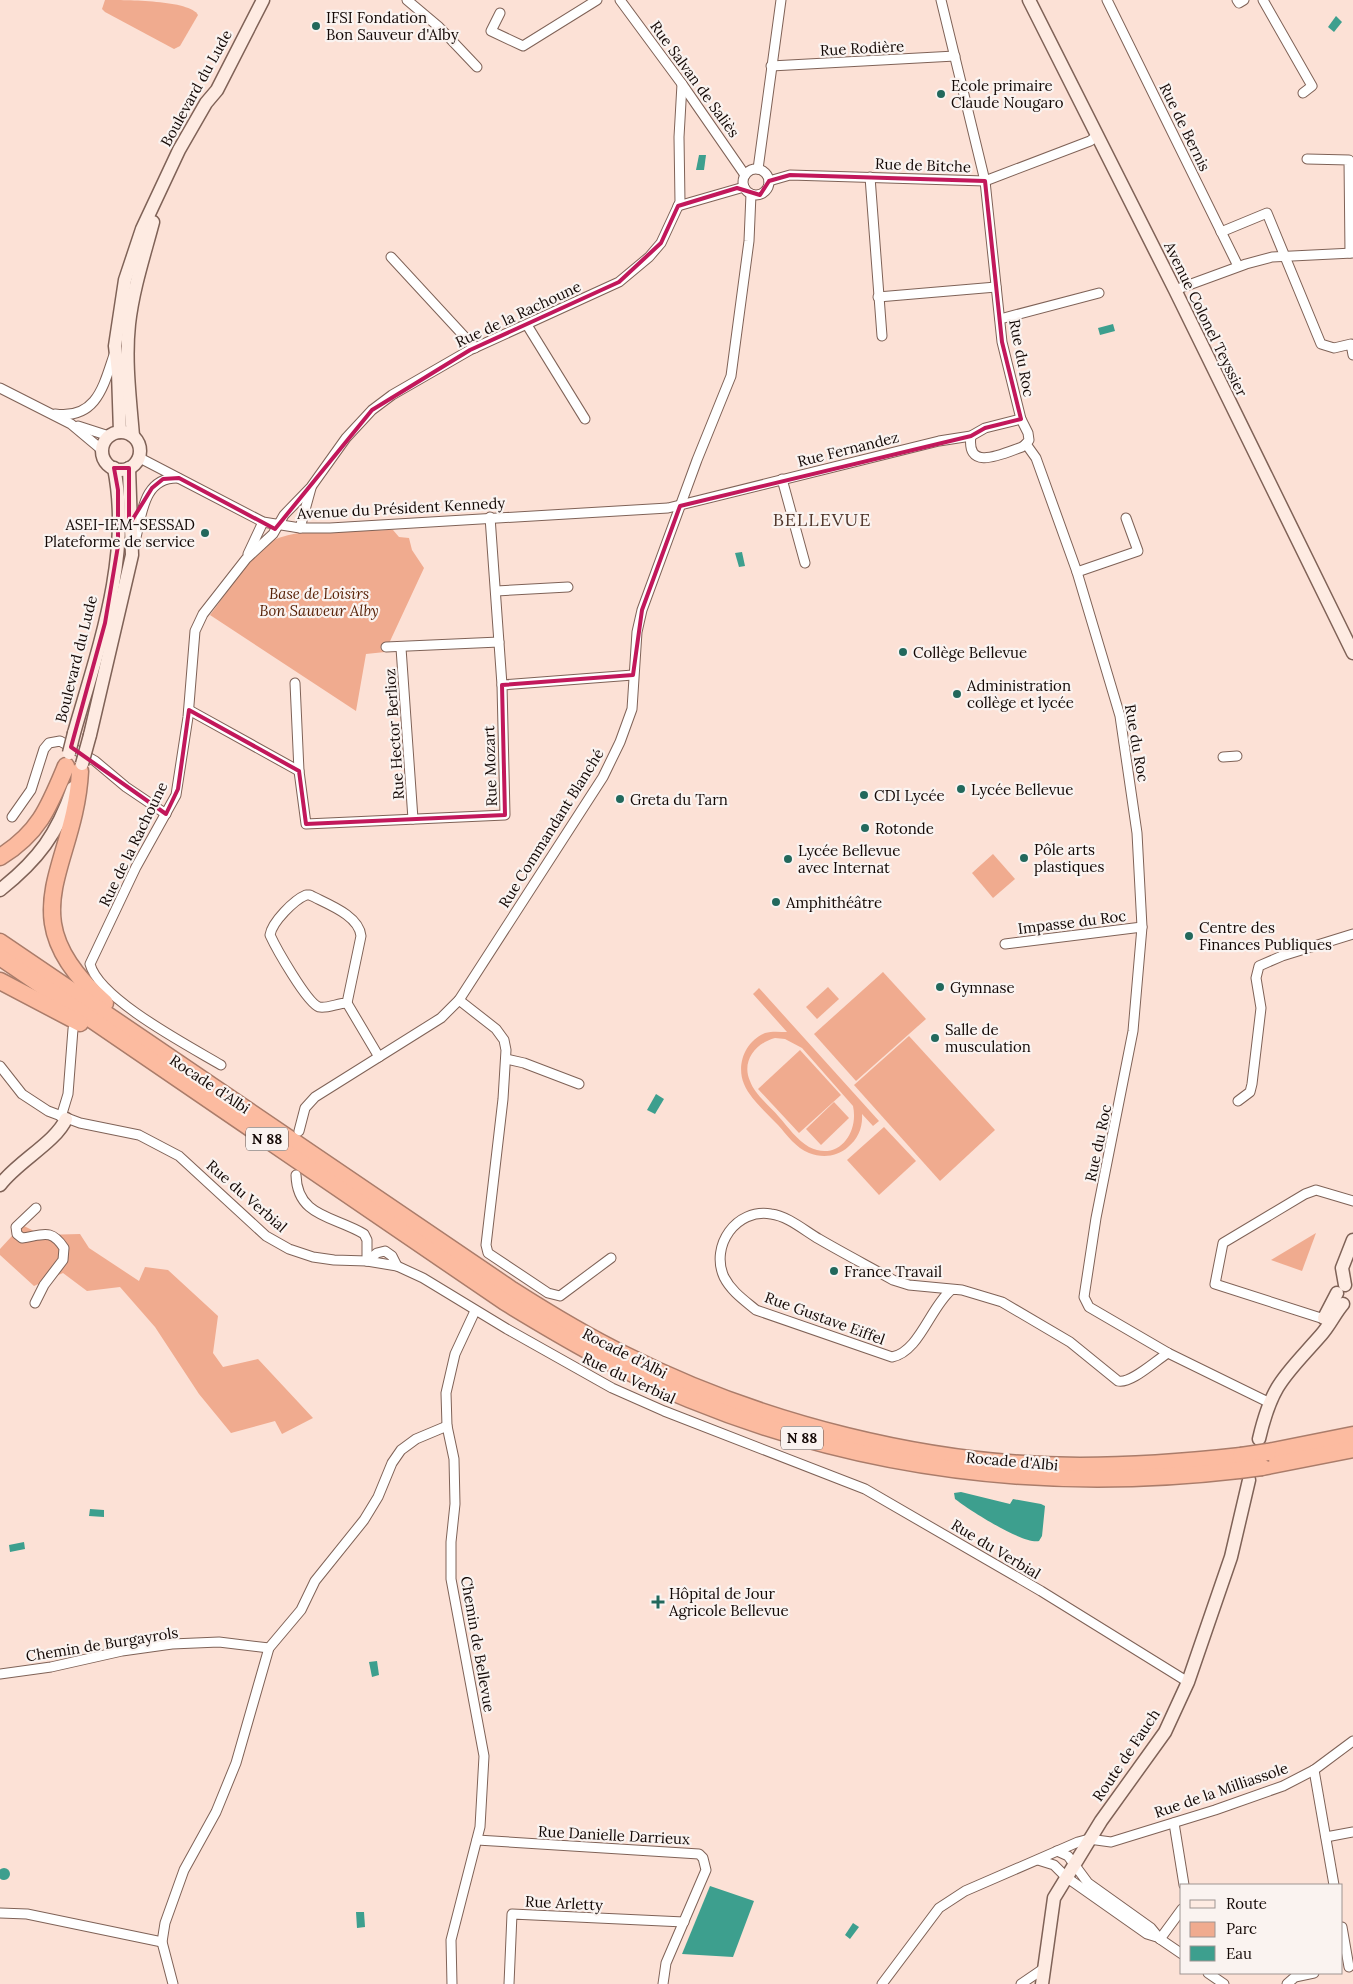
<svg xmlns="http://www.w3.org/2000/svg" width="1353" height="1984" viewBox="0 0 1353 1984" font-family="Lora,serif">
<rect width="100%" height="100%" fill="#fce1d6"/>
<g fill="#f0ab8f" fill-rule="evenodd">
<path d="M105,0C126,0 190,0 198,15L180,46L174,49L105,12L102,9Z"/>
<path d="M393,530L399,537L409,538L412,550L424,568L385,652L366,654L356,711L210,615C224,597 253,552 272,541C300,526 360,531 393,530Z"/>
<polygon points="993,854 1015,879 993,898 972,873"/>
<polygon points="883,972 926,1019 856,1081 814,1034"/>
<polygon points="828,987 839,999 817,1019 806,1007"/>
<path d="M759,988L879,1121L873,1126L862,1114C863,1127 858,1139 848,1147C837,1157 822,1158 809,1153C796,1148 787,1135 778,1125C767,1113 750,1099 744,1084C736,1065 745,1041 765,1033C772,1031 780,1032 787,1032L753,994ZM775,1038L785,1039L802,1048L853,1106C859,1133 838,1162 809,1147C797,1140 788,1127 779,1117C770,1106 755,1095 750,1081C741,1061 756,1043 775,1038Z"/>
<polygon points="909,1036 995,1130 940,1181 854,1085"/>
<polygon points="800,1050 841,1095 799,1133 758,1089"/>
<polygon points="834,1102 849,1118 821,1145 806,1129"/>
<polygon points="884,1127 916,1161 879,1195 847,1160"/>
<polygon points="22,1225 42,1235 80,1234 89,1248 139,1281 145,1267 168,1270 218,1316 213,1353 223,1367 258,1359 313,1418 282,1434 275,1421 231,1433 199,1394 155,1327 120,1287 87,1291 63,1273 34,1286 0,1255 0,1249"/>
<polygon points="1316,1233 1302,1271 1271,1260"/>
</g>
<g fill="#3d9f8e">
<polygon points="1336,16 1342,22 1334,32 1328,27"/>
<polygon points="699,155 706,155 704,170 696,170"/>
<polygon points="1113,324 1115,331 1100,335 1098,328"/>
<polygon points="742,552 745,566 739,567 735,553"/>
<polygon points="656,1094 664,1099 655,1114 647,1110"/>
<path d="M961,1492L1010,1504L1013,1499L1041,1504L1045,1506L1042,1536L1039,1541C1024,1545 969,1510 955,1499L954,1493Z"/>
<polygon points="90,1509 104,1510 104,1517 89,1516"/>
<polygon points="24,1542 25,1549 10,1552 9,1545"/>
<polygon points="377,1661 379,1675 372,1677 369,1662"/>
<circle cx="4" cy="1874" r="6"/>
<polygon points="710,1886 754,1901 733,1957 682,1954"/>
<polygon points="356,1912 364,1912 365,1927 357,1928"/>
<polygon points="853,1923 859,1927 850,1939 845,1935"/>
</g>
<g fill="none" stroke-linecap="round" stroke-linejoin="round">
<defs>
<g id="street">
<polyline points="407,0 439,27 477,67"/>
<polyline points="620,0 682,84 745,175"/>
<polyline points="941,0 985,181 1002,342 1021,419 1028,433 1029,440 1026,444"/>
<polyline points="1107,0 1238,266"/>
<polyline points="1237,0 1239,3 1244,0"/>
<polyline points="1263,0 1312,86 1303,93"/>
<polyline points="500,13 491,31 523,46 597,0"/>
<polyline points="771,66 955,56"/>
<polyline points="1307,159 1349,160 1350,253"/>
<polyline points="758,169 781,0"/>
<circle cx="756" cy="182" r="13"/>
<polyline points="870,177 882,336"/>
<polyline points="769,181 790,175 985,181 1090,141 1097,136"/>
<polyline points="678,206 744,187"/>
<polyline points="1221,232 1267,213 1321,344 1334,348 1351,344 1353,355"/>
<polyline points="391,257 475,348"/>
<polyline points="1175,290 1246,264 1272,257 1353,253"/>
<polyline points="878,297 996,287"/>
<polyline points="1000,319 1099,293"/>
<polyline points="527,325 585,419"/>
<polyline points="0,388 71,424 102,450"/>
<path d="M55,414C98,420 104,383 115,352"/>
<polyline points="78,426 109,436"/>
<path d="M971,436C966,472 1002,454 1022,447L1026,444"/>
<polyline points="1026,444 1036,458 1077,572 1120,716 1137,833 1142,927 1133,1031 1096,1218 1084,1297 1089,1307 1168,1353 1268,1402"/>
<polyline points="138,457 263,522 300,528 330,528 668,508 939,441 971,436 985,428 1021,419"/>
<polyline points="782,479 805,563"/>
<polyline points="300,528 311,488"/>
<path d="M134,545C142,519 141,477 178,478"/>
<polyline points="248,554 263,522"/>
<polyline points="1077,572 1138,551 1126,518"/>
<polyline points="496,591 568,587"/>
<polyline points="386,647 499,642"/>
<polyline points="401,648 413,819"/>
<polyline points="295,683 299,771 306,824 505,815 502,685 490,517"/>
<polyline points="502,685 633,675"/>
<polyline points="189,710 299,771"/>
<polyline points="1223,757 1237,756"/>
<polyline points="12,817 31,790 44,749 49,743 60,741 95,761 126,787 166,814"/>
<path d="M306,895H310C327,904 359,915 361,936L347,1003C338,1003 327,1009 319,1007C307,1003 276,948 270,935C272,922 294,900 306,895Z"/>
<polyline points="1005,944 1142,927"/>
<polyline points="459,1000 496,1029 504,1040 506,1050 503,1099 486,1245 488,1253 548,1293 560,1296 611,1258"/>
<polyline points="347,1003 379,1057"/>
<polyline points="506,1059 524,1063 579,1084"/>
<path d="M221,1065C189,1046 99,999 90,964L136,867L176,795L188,717L195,631L203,614L246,559L273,534L284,515L311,487L346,438L372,410L392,395L470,350L619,282L649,257L661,243L680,202L679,137L682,84"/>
<polyline points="0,1066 22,1094 48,1111 80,1123 139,1135 179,1156 266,1236 289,1249 313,1257 334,1260 367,1261 397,1266 423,1278 507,1329 612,1388 664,1411 865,1489 1041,1591 1188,1682"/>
<polyline points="1238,1101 1250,1092 1252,1084 1261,1008 1256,978 1259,966 1282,956 1353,934"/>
<polyline points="61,1117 68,1094 73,1029"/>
<polyline points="299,1131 305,1108 315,1097 441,1018 459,1000 603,777 620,742 632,709 637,632 642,610 697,460 731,376 749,241 751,194"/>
<path d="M296,1175C297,1217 334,1216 364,1234L367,1240V1261"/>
<polyline points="367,1261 377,1253 385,1251 392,1256 397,1266"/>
<path d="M951,1290C930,1308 919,1352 892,1357L756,1310C744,1300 731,1291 724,1277C710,1246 736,1208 771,1214C788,1216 805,1231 819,1239C843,1253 868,1266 893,1280L909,1285L962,1290L1002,1302L1070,1342L1118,1381C1131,1384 1155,1361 1168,1353"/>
<path d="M35,1303L44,1285L63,1260L64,1248C51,1228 43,1235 22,1238L17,1234L16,1227L36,1208"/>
<polyline points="1324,1319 1215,1284 1223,1243 1305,1194 1316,1190 1353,1201"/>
<polyline points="0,1674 51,1667 122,1651 172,1644 219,1642 269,1648"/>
<polyline points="1314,1770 1334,1885"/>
<polyline points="1174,1823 1184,1885"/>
<polyline points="1326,1837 1353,1832"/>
<polyline points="477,1840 699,1854 703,1858 706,1870 666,1963 663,1984"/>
<polyline points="1057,1851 1068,1856 1088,1883 1151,1928 1160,1939 1182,1954"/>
<polyline points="1038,1860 1054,1865 1066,1877 1147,1934 1160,1938"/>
<polyline points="0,1913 27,1914 162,1942"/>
<polyline points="1342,1927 1349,1967"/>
<polyline points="1160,1939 1182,1909"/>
<polyline points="1208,1973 1224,1984"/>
<polyline points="173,1984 162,1942 165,1923 184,1870 216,1812 236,1763 269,1648 301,1610 315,1581 364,1520 378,1497 392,1463 401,1450 416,1439 447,1426"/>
<polyline points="452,1984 451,1940 480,1827 484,1756 451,1579 451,1542 455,1504 454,1459 447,1426 446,1393 455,1354 475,1311"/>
<polyline points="509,1984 512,1914 684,1922"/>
<polyline points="882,1984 939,1908 965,1891 1078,1842 1089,1839 1111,1842 1215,1810 1283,1786 1314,1770 1353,1741"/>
<polyline points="1021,1984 1043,1969"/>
<polyline points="1287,1984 1295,1977 1314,1973"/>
</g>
<g id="secondary">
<polyline points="1029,0 1175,290 1353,653"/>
<polyline points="120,432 118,372 115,346 125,280 142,229 179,150 206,103 217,90 263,0"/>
<circle cx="121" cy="451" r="19"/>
<path d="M133,436C130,399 125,361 129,324C133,289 144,256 153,222"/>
<path d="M74,733C98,649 132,556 114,468"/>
<polyline points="90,735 132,555 129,468"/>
<path d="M0,890C39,859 57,834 73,788"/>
<path d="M0,1185C17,1162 56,1142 66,1119"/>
<polyline points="1345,1285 1342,1268 1353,1240"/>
<polyline points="1324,1318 1337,1293"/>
<path d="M1259,1439C1272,1383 1285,1376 1321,1335C1330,1325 1335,1313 1343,1304"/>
<polyline points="1042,1984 1054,1898 1101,1821 1165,1732 1188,1682 1231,1557 1249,1480"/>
</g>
<g id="highway">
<path d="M80,771C75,870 6,916 105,1003"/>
<path d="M0,857C39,833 49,807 66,766"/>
<path d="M0,942L512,1290C548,1313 586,1336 625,1355C760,1423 928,1466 1080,1466C1134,1466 1187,1462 1241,1456"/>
<path d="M0,957L505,1302C564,1338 624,1373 689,1399C865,1471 1051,1492 1239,1470"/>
<polyline points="0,981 80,1023"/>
<polyline points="1268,1452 1353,1435"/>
<polyline points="1262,1467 1353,1449"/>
</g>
</defs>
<use href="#street" stroke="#7f6257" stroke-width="11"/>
<use href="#secondary" stroke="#7f6257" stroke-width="15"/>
<use href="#highway" stroke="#aa7c6a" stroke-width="19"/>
<use href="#street" stroke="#fff" stroke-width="9"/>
<use href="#secondary" stroke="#feebe2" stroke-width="12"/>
<use href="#highway" stroke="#fcbba0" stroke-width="16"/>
<defs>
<g id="secondary-bridge">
<polyline points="69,753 74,733"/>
<polyline points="82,764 90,735"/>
</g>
<g id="highway-bridge">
<polyline points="1241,1456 1268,1452"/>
<polyline points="1239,1470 1262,1467"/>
</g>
</defs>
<use href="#secondary-bridge" stroke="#7f6257" stroke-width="15" stroke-linecap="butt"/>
<use href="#highway-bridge" stroke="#aa7c6a" stroke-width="19" stroke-linecap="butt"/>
<use href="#secondary-bridge" stroke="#feebe2" stroke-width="12"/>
<use href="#highway-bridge" stroke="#fcbba0" stroke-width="16"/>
</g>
<path fill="none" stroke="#c2185b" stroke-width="4" stroke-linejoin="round" d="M790,175L985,181L1002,342L1021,419L985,428L971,436L680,506L642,610L633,675L502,685L505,815L306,824L299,771L189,710L178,789L166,814L71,747L105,623L118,546V490L114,468H129V525L152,488L163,479L179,478L275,529L372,410L470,350L619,282L661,243L678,206L737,188L760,195L769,181Z"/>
<g fill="#22685c" stroke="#faf3f0" stroke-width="2">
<circle cx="316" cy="26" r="5"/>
<circle cx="941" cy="94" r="5"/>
<circle cx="205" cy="533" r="5"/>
<circle cx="903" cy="652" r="5"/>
<circle cx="957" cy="694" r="5"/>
<circle cx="961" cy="789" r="5"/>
<circle cx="864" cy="795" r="5"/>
<circle cx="620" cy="799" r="5"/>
<circle cx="865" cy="828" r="5"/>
<circle cx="1024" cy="858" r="5"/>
<circle cx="788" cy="859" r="5"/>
<circle cx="776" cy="902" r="5"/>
<circle cx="1189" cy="936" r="5"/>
<circle cx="940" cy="987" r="5"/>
<circle cx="935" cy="1038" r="5"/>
<circle cx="834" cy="1271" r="5"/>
<path d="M655.5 1594.5h5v5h5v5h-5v5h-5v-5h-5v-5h5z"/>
</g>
<g text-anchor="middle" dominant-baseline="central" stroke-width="4.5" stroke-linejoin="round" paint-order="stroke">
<g fill="#faf3f0" stroke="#584e4c" stroke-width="1">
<rect x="246" y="1127.5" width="42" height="23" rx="4"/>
<rect x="781" y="1426.5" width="42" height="23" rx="4"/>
</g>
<g font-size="14" font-weight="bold" fill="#130805">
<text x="267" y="1139">N 88</text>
<text x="802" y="1438">N 88</text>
</g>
<g font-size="15" fill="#130805" stroke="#faf3f0" text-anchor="start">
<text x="326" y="17">IFSI Fondation<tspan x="326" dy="17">Bon Sauveur d'Alby</tspan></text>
<text x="951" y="85">Ecole primaire<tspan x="951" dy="17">Claude Nougaro</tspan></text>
<text x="195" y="524" text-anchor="end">ASEI-IEM-SESSAD<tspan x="195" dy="17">Plateforme de service</tspan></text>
<text x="913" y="652">Collège Bellevue</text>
<text x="967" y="685">Administration<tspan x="967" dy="17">collège et lycée</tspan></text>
<text x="971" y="789">Lycée Bellevue</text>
<text x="874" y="795">CDI Lycée</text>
<text x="630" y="799">Greta du Tarn</text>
<text x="875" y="828">Rotonde</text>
<text x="1034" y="849">Pôle arts<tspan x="1034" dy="17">plastiques</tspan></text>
<text x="798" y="850">Lycée Bellevue<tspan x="798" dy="17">avec Internat</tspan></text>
<text x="786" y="902">Amphithéâtre</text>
<text x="1199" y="927">Centre des<tspan x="1199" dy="17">Finances Publiques</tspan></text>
<text x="950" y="987">Gymnase</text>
<text x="945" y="1029">Salle de<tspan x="945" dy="17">musculation</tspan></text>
<text x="844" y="1271">France Travail</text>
<text x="669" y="1593">Hôpital de Jour<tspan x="669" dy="17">Agricole Bellevue</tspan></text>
</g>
<g font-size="15" fill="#130805" stroke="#faf3f0">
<text transform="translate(862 48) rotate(-3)">Rue Rodière</text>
<text transform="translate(695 79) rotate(54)">Rue Salvan de Saliès</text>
<text transform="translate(196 88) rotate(-61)">Boulevard du Lude</text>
<text transform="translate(1185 127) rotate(64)">Rue de Bernis</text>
<text transform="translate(923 165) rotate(2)">Rue de Bitche</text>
<text transform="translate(518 314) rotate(-25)">Rue de la Rachoune</text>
<text transform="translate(1206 319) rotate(64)">Avenue Colonel Teyssier</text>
<text transform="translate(1022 358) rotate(79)">Rue du Roc</text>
<text transform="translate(848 449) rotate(-14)">Rue Fernandez</text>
<text transform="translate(401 508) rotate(-3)">Avenue du Président Kennedy</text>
<text transform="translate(76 659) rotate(-76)">Boulevard du Lude</text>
<text transform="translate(394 734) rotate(-94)">Rue Hector Berlioz</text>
<text transform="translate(1137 743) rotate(80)">Rue du Roc</text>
<text transform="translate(490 766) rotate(-92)">Rue Mozart</text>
<text transform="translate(551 828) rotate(-58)">Rue Commandant Blanché</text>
<text transform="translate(133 844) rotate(-64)">Rue de la Rachoune</text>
<text transform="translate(1072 922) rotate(-7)">Impasse du Roc</text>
<text transform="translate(210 1084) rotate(34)">Rocade d'Albi</text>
<text transform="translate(1098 1143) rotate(-78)">Rue du Roc</text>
<text transform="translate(247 1196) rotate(41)">Rue du Verbial</text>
<text transform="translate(825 1318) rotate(20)">Rue Gustave Eiffel</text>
<text transform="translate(625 1353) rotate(27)">Rocade d'Albi</text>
<text transform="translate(629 1378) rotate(25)">Rue du Verbial</text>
<text transform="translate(1012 1461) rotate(5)">Rocade d'Albi</text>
<text transform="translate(996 1549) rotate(31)">Rue du Verbial</text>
<text transform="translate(102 1644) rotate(-9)">Chemin de Burgayrols</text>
<text transform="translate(478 1644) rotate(80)">Chemin de Bellevue</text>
<text transform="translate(1126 1755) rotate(-56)">Route de Fauch</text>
<text transform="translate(1221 1790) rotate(-19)">Rue de la Milliassole</text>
<text transform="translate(614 1835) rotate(3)">Rue Danielle Darrieux</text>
<text transform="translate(564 1903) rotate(3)">Rue Arletty</text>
</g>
<g font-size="15" font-style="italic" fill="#561f04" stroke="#faf3f0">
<text x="319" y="593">Base de Loisirs<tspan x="319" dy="17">Bon Sauveur Alby</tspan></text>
</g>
<g font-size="18" letter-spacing="1" fill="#51372c" stroke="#faf3f0">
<text x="822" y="519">BELLEVUE</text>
</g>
</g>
<rect x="1180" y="1884" width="162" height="90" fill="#faf3f0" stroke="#9e9592"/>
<rect x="1190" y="1900" width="25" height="8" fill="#feebe2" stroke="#9e9592"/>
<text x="1226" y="1909" font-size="15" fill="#130805">Route</text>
<rect x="1190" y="1922" width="25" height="15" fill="#f0ab8f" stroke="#9e9592"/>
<text x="1226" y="1934" font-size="15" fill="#130805">Parc</text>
<rect x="1190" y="1946" width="25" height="15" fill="#3d9f8e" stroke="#9e9592"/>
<text x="1226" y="1959" font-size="15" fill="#130805">Eau</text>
</svg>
